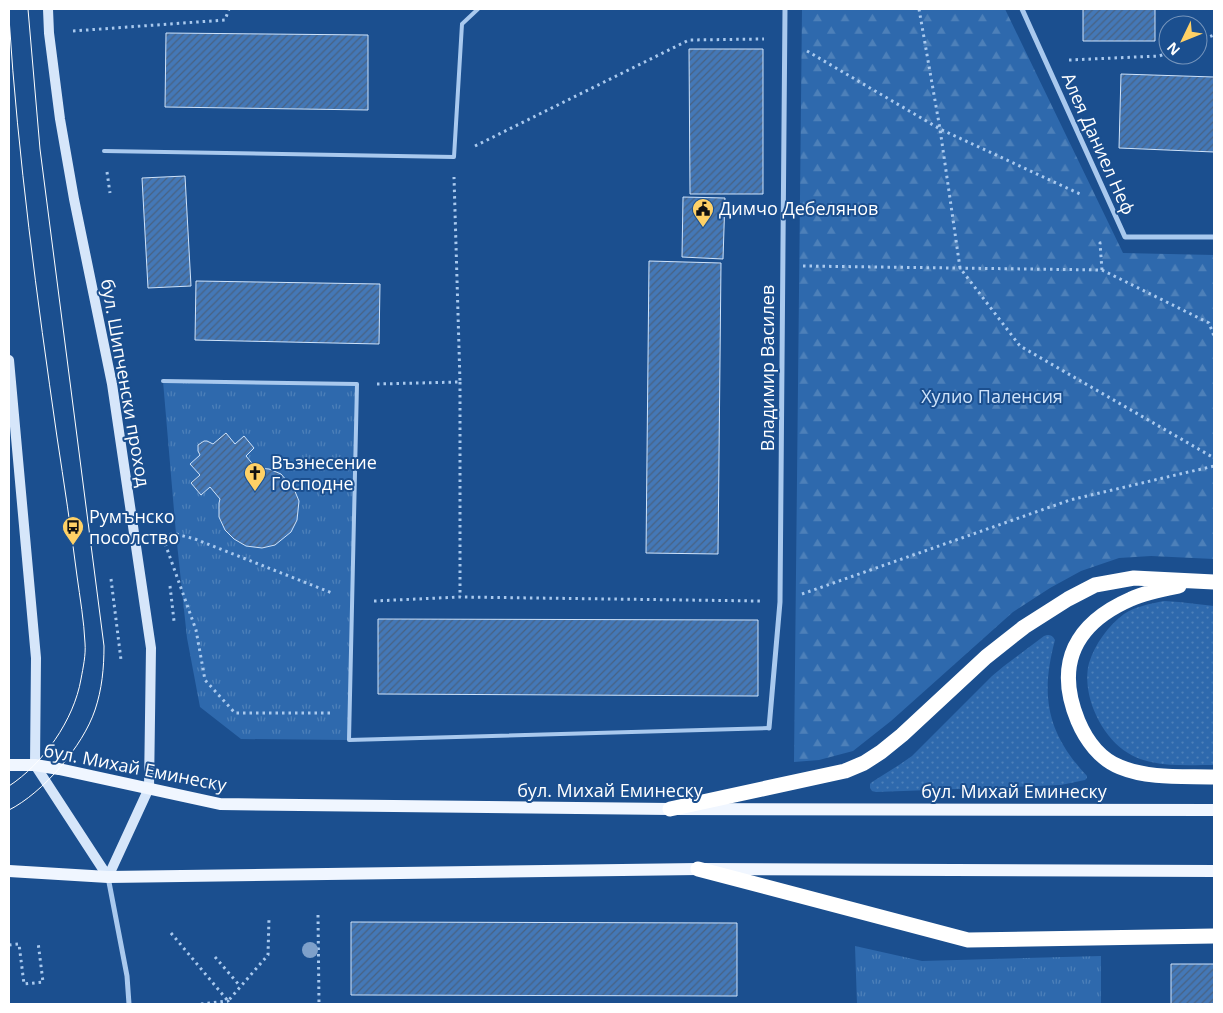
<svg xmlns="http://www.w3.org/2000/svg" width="1223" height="1013" font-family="'Open Sans',sans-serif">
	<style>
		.grass { fill: url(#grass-dots) }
		.forest { fill: url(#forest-firs) }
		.park { fill: url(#park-tufts) }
		.building { fill: url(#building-hatch); stroke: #cfe3fa }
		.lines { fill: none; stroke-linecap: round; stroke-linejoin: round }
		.path { stroke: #a9c9ee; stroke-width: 3; stroke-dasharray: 2.5 4; stroke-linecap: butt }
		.lane { stroke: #a9c9ee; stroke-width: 4 }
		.street { stroke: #a9c9ee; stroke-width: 5 }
		.secondary { stroke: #d6e6fa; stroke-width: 10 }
		.primary { stroke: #f0f6ff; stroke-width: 12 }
		.highway { stroke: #fff; stroke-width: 15 }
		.tram { stroke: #fff; stroke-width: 1 }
		.tree { fill: #7ea0ca }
		.labels { text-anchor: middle; stroke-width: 4; stroke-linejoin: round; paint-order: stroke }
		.street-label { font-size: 18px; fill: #fff; stroke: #1b4f8f }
		.poi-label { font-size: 18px; fill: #fff; stroke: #1b4f8f; text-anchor: start }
		.park-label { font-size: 18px; fill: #cfe3fa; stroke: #1b4f8f }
	</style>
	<defs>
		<pattern id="grass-dots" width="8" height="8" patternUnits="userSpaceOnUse" patternTransform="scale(1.25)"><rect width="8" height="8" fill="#2e69ad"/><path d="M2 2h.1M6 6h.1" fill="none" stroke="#4d80b9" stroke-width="1.8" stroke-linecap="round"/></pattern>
		<pattern id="forest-firs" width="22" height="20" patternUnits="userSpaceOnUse" patternTransform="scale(1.25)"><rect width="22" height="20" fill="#2e69ad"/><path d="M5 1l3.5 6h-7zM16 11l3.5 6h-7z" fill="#4d80b9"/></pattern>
		<pattern id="park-tufts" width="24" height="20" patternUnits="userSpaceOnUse" patternTransform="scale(1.25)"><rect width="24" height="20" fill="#2e69ad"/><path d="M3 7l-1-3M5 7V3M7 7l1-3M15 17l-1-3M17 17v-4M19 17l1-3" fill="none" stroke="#4d80b9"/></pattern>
		<pattern id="building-hatch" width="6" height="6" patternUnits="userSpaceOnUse" patternTransform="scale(1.25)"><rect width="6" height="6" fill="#4478b7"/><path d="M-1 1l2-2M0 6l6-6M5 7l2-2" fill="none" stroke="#486282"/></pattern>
	</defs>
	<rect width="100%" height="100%" fill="#1b4f8f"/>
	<path class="grass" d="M 1164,601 L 1179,602 L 1214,606 L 1214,765 C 1188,765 1151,768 1128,753 C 1101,737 1081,694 1089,663 C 1095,644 1108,626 1124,614 C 1136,606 1150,604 1164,601 Z
		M 1047,635 C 1051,635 1053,636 1055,640 C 1040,696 1047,733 1087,776 L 1087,778 L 1085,780 L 1061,785 L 876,792 L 872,791 L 870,788 L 870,784 L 872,782 L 899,765 L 912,756 L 992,676 L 1004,666 L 1044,636 Z"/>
	<path class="forest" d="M 802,9 L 1005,9 L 1123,253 L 1214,255 L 1214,559 L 1151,556 L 1119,558 L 1081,571 L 1050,588 L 1013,612 L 891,721 L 853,751 L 819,760 L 794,762 Z"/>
	<path class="park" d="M 163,381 L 357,384 L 349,740 L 241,739 L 200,707 L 187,638 L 176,534 Z
		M 855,946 L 922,961 L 1101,956 L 1101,1004 L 857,1004 Z"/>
	<path class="building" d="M 1083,9 L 1155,9 L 1155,41 L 1083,41 Z
		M 166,33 L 368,35 L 368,110 L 165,107 Z
		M 689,49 L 763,49 L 763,194 L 690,194 Z
		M 1121,74 L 1214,77 L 1214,152 L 1119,148 Z
		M 185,176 L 191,286 L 148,288 L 142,178 Z
		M 683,197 L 725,198 L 723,259 L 682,257 Z
		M 649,261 L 721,263 L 718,554 L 646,553 Z
		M 196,281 L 380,284 L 379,344 L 195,340 Z
		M 226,433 L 235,444 L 244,436 L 254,448 L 246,456 L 256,468 L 269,469 L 281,474 L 294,489 L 299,501 L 297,520 L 291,532 L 275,545 L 262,548 L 246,546 L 234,539 L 225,530 L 219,517 L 219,503 L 220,499 L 210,487 L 201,495 L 191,483 L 200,475 L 190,464 L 200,455 L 198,451 L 198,445 L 204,441 L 207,441 L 213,444 Z
		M 378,619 L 758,620 L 758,696 L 378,694 Z
		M 351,922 L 737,923 L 737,996 L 351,995 Z
		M 1171,964 L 1214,964 L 1214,1004 L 1171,1004 Z"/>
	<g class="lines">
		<path class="path" d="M 919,9 L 940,129 L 960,268 L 1020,346 L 1214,458
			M 73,31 L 225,20 L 229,9
			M 1198,41 L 1214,35
			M 807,51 L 940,129 L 1080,194
			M 1069,60 L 1159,56 L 1168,53
			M 475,146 L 689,40 L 764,39
			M 107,172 L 110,193
			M 803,266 L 1102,270 L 1209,323 L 1214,336
			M 1102,270 L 1100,243 L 1105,242
			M 460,382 L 460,597
			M 377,384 L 460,382 L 454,177
			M 111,579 L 121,660
			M 170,586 L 174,621
			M 802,594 L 1070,500 L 1214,466
			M 374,601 L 460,597 L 760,601
			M 330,713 L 235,713 L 205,680 L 196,630 L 162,535 L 176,534 L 195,539 L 332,593
			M 318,915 L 319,1004
			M 171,933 L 228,1001 L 268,955 L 269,918
			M 9,945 L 19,944 L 24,984 L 43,982 L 38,942
			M 215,957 L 240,986
			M 201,1004 L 228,1001 L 230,1004"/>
		<path class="lane" d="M 104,151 L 454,157 L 462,24 L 478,9
			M 163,381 L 357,384 L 349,740 L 769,728"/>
		<path class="street" d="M 1022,9 L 1125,237 L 1214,237
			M 769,728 L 780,602 L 785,9
			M 108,877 L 127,976 L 129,1004"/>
		<path class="secondary" d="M 48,9 L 49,33 L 60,119 L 74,199 L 112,384 L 151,648 L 149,788 L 108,877
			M 9,360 L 36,658 L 35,765 L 108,877"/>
		<path class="primary" d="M 9,765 L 35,765 L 59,769 L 220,804 L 670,809 L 1214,810
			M 9,871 L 108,877 L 698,869 L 1214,871"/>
		<path class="highway" d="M 1179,586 C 1163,589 1146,592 1131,599 C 1076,623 1054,663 1078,721 C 1086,740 1100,759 1120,767 C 1149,779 1183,776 1214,777
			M 670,809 L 845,771 L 864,763 L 881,752 L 902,735 L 986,657 L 1024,627 L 1068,599 L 1095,585 L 1134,578 L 1214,582
			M 698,869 L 968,940 L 1214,936"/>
		<path class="tram" d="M 9,18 C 18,158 37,298 57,437 C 64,483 71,529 77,576 C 80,598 84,621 85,643 C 86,655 83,668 81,679 C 74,720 43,764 9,786
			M 9,810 C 43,793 83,746 95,710 C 102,689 104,668 104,646 L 40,149 L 28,9"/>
	</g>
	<circle class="tree" cx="310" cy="950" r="8"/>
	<defs>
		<g id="civic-pin" transform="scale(1.125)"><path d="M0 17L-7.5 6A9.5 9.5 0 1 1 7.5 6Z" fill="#ffd166" stroke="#1b4f8f"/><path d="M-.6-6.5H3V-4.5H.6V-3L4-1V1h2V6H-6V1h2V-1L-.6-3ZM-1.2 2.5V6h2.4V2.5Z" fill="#111"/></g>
		<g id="church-pin" transform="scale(1.125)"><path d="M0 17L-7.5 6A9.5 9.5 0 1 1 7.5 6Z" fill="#ffd166" stroke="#1b4f8f"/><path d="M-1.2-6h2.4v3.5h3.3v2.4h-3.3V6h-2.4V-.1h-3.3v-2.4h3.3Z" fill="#111"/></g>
		<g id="bus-pin" transform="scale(1.125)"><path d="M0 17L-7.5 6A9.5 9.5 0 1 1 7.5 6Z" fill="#ffd166" stroke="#1b4f8f"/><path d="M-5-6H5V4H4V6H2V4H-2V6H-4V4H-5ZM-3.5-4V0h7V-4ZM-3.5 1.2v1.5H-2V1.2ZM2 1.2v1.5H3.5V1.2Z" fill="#111"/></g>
	</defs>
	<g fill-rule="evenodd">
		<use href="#civic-pin" x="703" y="209"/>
		<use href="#church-pin" x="255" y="473"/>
		<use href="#bus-pin" x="73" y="527"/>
	</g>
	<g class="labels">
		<g class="street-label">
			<text transform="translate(1098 144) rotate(66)" y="6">Алея Даниел Неф</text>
			<text transform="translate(768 368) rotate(-90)" y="6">Владимир Василев</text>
			<text transform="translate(125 383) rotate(80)" y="6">бул. Шипченски проход</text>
			<text transform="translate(135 768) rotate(11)" y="6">бул. Михай Еминеску</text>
			<text x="610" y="797">бул. Михай Еминеску</text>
			<text x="1014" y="798">бул. Михай Еминеску</text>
		</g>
		<g class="poi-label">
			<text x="719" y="215">Димчо Дебелянов</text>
			<text x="271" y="469">Възнесение<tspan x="271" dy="21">Господне</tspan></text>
			<text x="89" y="523">Румънско<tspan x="89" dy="21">посолство</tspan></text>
		</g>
		<g class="park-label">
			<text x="992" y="403">Хулио Паленсия</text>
		</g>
	</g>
	<rect width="1223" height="1013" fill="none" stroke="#ffffff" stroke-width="20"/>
	<g transform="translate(1183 40) rotate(227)"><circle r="24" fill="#1b4f8f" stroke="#7695bc"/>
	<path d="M0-4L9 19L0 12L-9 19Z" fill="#ffd166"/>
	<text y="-8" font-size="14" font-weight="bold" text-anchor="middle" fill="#ffffff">N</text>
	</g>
</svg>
